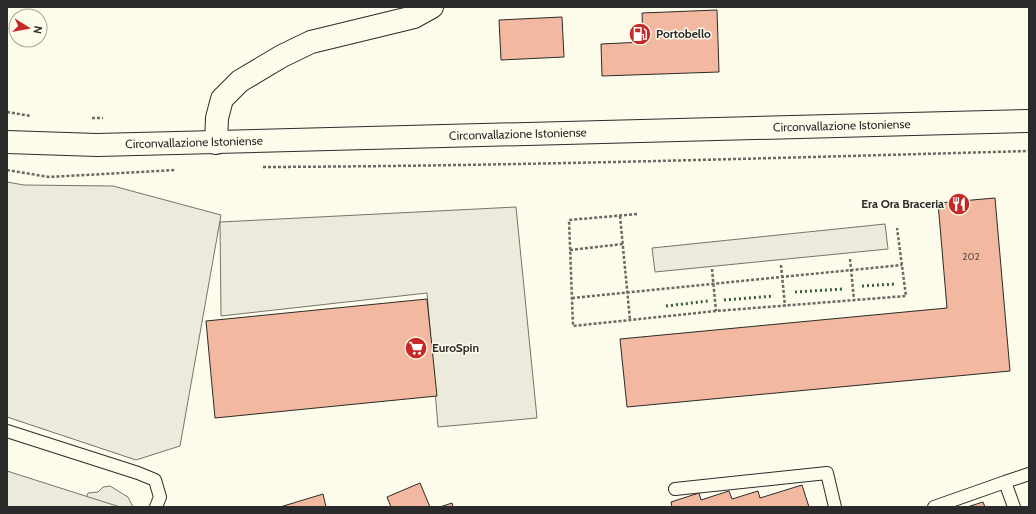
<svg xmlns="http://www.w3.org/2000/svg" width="1036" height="514" font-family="Cabin,sans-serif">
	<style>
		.grass { fill: #ecebdb; stroke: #74746e }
		.parking { fill: #eceadb; stroke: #74746e }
		.building { fill: #f2b8a0; stroke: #2b2b2b }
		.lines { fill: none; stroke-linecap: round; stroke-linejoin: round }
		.service-casing { stroke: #2b2b2b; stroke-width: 14 }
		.minor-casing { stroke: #2b2b2b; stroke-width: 24 }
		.secondary-casing { stroke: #2b2b2b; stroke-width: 24 }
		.path { stroke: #6a6964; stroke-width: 2.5; stroke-dasharray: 3 2; stroke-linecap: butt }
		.service { stroke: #fdfbea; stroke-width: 12 }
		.minor { stroke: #fdfbea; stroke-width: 22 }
		.secondary { stroke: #fdfbea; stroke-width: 22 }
		.hedge { stroke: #34623c; stroke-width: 3; stroke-dasharray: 2 3; stroke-linecap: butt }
		.labels { text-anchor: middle; stroke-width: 3; stroke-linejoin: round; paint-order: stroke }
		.number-label { font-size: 10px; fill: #5d4e48 }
		.poi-label { font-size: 12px; font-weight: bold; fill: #2b2b2b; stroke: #fdfbea; text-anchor: start }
		.street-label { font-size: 12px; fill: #2b2b2b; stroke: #fdfbea }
	</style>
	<rect width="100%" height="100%" fill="#fdfbea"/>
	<path class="grass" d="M 7,182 L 24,185 L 113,186 L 221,215 L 180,446 L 136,460 L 7,417 Z
		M 110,486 L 128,497 L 133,507 L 113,507 L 86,499 L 88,493 L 98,492 L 103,487 Z"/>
	<path class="parking" d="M 516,207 L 537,418 L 438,427 L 427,293 L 221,316 L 220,222 Z
		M 885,224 L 888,249 L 655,272 L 652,248 Z
		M 7,471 L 120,507 L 7,507 Z"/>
	<path class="building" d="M 717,10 L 719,72 L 602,76 L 601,44 L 643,42 L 642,13 Z
		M 562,17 L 564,57 L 501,60 L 499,20 Z
		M 995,198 L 1010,371 L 627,407 L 620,339 L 947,308 L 938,203 Z
		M 427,299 L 437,396 L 215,418 L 206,321 Z
		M 420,483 L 430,507 L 391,507 L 387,497 Z
		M 802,485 L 809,507 L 672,507 L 671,502 L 699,493 L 701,500 L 729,491 L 732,499 L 758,491 L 760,498 Z
		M 323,494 L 326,507 L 280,507 Z
		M 983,502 L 985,507 L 967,507 Z
		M 452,503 L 453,507 L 440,507 Z"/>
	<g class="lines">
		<g class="service-casing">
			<path id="service" d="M 7,431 L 138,473 L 155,480 L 160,497 L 156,507
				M 675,489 L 827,473 L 835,507
				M 934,507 L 1005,482
				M 1014,507 L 1005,482 L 1029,474"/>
		</g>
		<g class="minor-casing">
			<path id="minor" d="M 216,143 L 217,118 L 222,99 L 240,81 L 282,56 L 311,42 L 414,17 L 432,7"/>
		</g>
		<g class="secondary-casing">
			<g id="secondary">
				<path id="s1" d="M 7,142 L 97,145 L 1029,121"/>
			</g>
		</g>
		<path class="path" d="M 7,112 L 31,116
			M 92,118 L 103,118
			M 263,167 C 518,166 774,158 1029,151
			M 7,170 L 49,177 L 176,170
			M 637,214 L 569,220 L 573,326 L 716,311 L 906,296 L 897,228
			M 620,216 L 630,320
			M 570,250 L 623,244
			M 850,259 L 854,300
			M 781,265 L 785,306
			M 712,269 L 716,311
			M 572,298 L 902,265"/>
		<use href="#service" class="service"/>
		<use href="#minor" class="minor"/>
		<use href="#secondary" class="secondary"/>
		<path class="hedge" d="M 862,286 L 896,284
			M 795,292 L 843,289
			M 724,300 L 774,296
			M 666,306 L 708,301"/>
	</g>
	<defs>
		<g id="fuel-disc" transform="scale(1.15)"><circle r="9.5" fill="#c62828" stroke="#fdfbea"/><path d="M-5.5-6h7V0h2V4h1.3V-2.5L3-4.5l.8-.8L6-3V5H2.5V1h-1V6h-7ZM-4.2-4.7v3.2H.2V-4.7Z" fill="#fff"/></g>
		<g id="restaurant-disc" transform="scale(1.15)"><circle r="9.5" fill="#c62828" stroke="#fdfbea"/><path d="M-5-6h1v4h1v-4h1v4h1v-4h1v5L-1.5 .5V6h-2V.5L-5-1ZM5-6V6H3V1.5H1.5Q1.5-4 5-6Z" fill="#fff"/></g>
		<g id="supermarket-disc" transform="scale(1.15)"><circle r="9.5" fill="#c62828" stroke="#fdfbea"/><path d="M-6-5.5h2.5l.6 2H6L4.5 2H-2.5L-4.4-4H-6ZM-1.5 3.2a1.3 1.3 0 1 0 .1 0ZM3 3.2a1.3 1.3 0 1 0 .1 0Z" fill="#fff"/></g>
	</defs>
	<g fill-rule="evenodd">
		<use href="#fuel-disc" x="640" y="34"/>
		<use href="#restaurant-disc" x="959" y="204"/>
		<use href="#supermarket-disc" x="416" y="348"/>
	</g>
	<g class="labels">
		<g class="number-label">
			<text x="971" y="260">202</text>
		</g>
		<g class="poi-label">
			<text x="656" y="38">Portobello</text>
			<text x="944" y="208" text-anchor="end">Era Ora Braceria</text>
			<text x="432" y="352">EuroSpin</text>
		</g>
		<g class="street-label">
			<text dy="4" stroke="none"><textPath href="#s1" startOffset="835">Circonvallazione Istoniense</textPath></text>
			<text dy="4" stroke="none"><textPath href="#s1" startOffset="511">Circonvallazione Istoniense</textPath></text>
			<text dy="4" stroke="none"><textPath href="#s1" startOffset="187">Circonvallazione Istoniense</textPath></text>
		</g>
	</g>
	<rect width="1036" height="514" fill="none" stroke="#2b2b2b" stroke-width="16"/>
	<g transform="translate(28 28) rotate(101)"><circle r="19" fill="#fdfbea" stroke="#a9a89e"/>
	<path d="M0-3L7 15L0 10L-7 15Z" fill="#c62828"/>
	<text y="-6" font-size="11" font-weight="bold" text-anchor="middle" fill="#2b2b2b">N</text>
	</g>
</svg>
